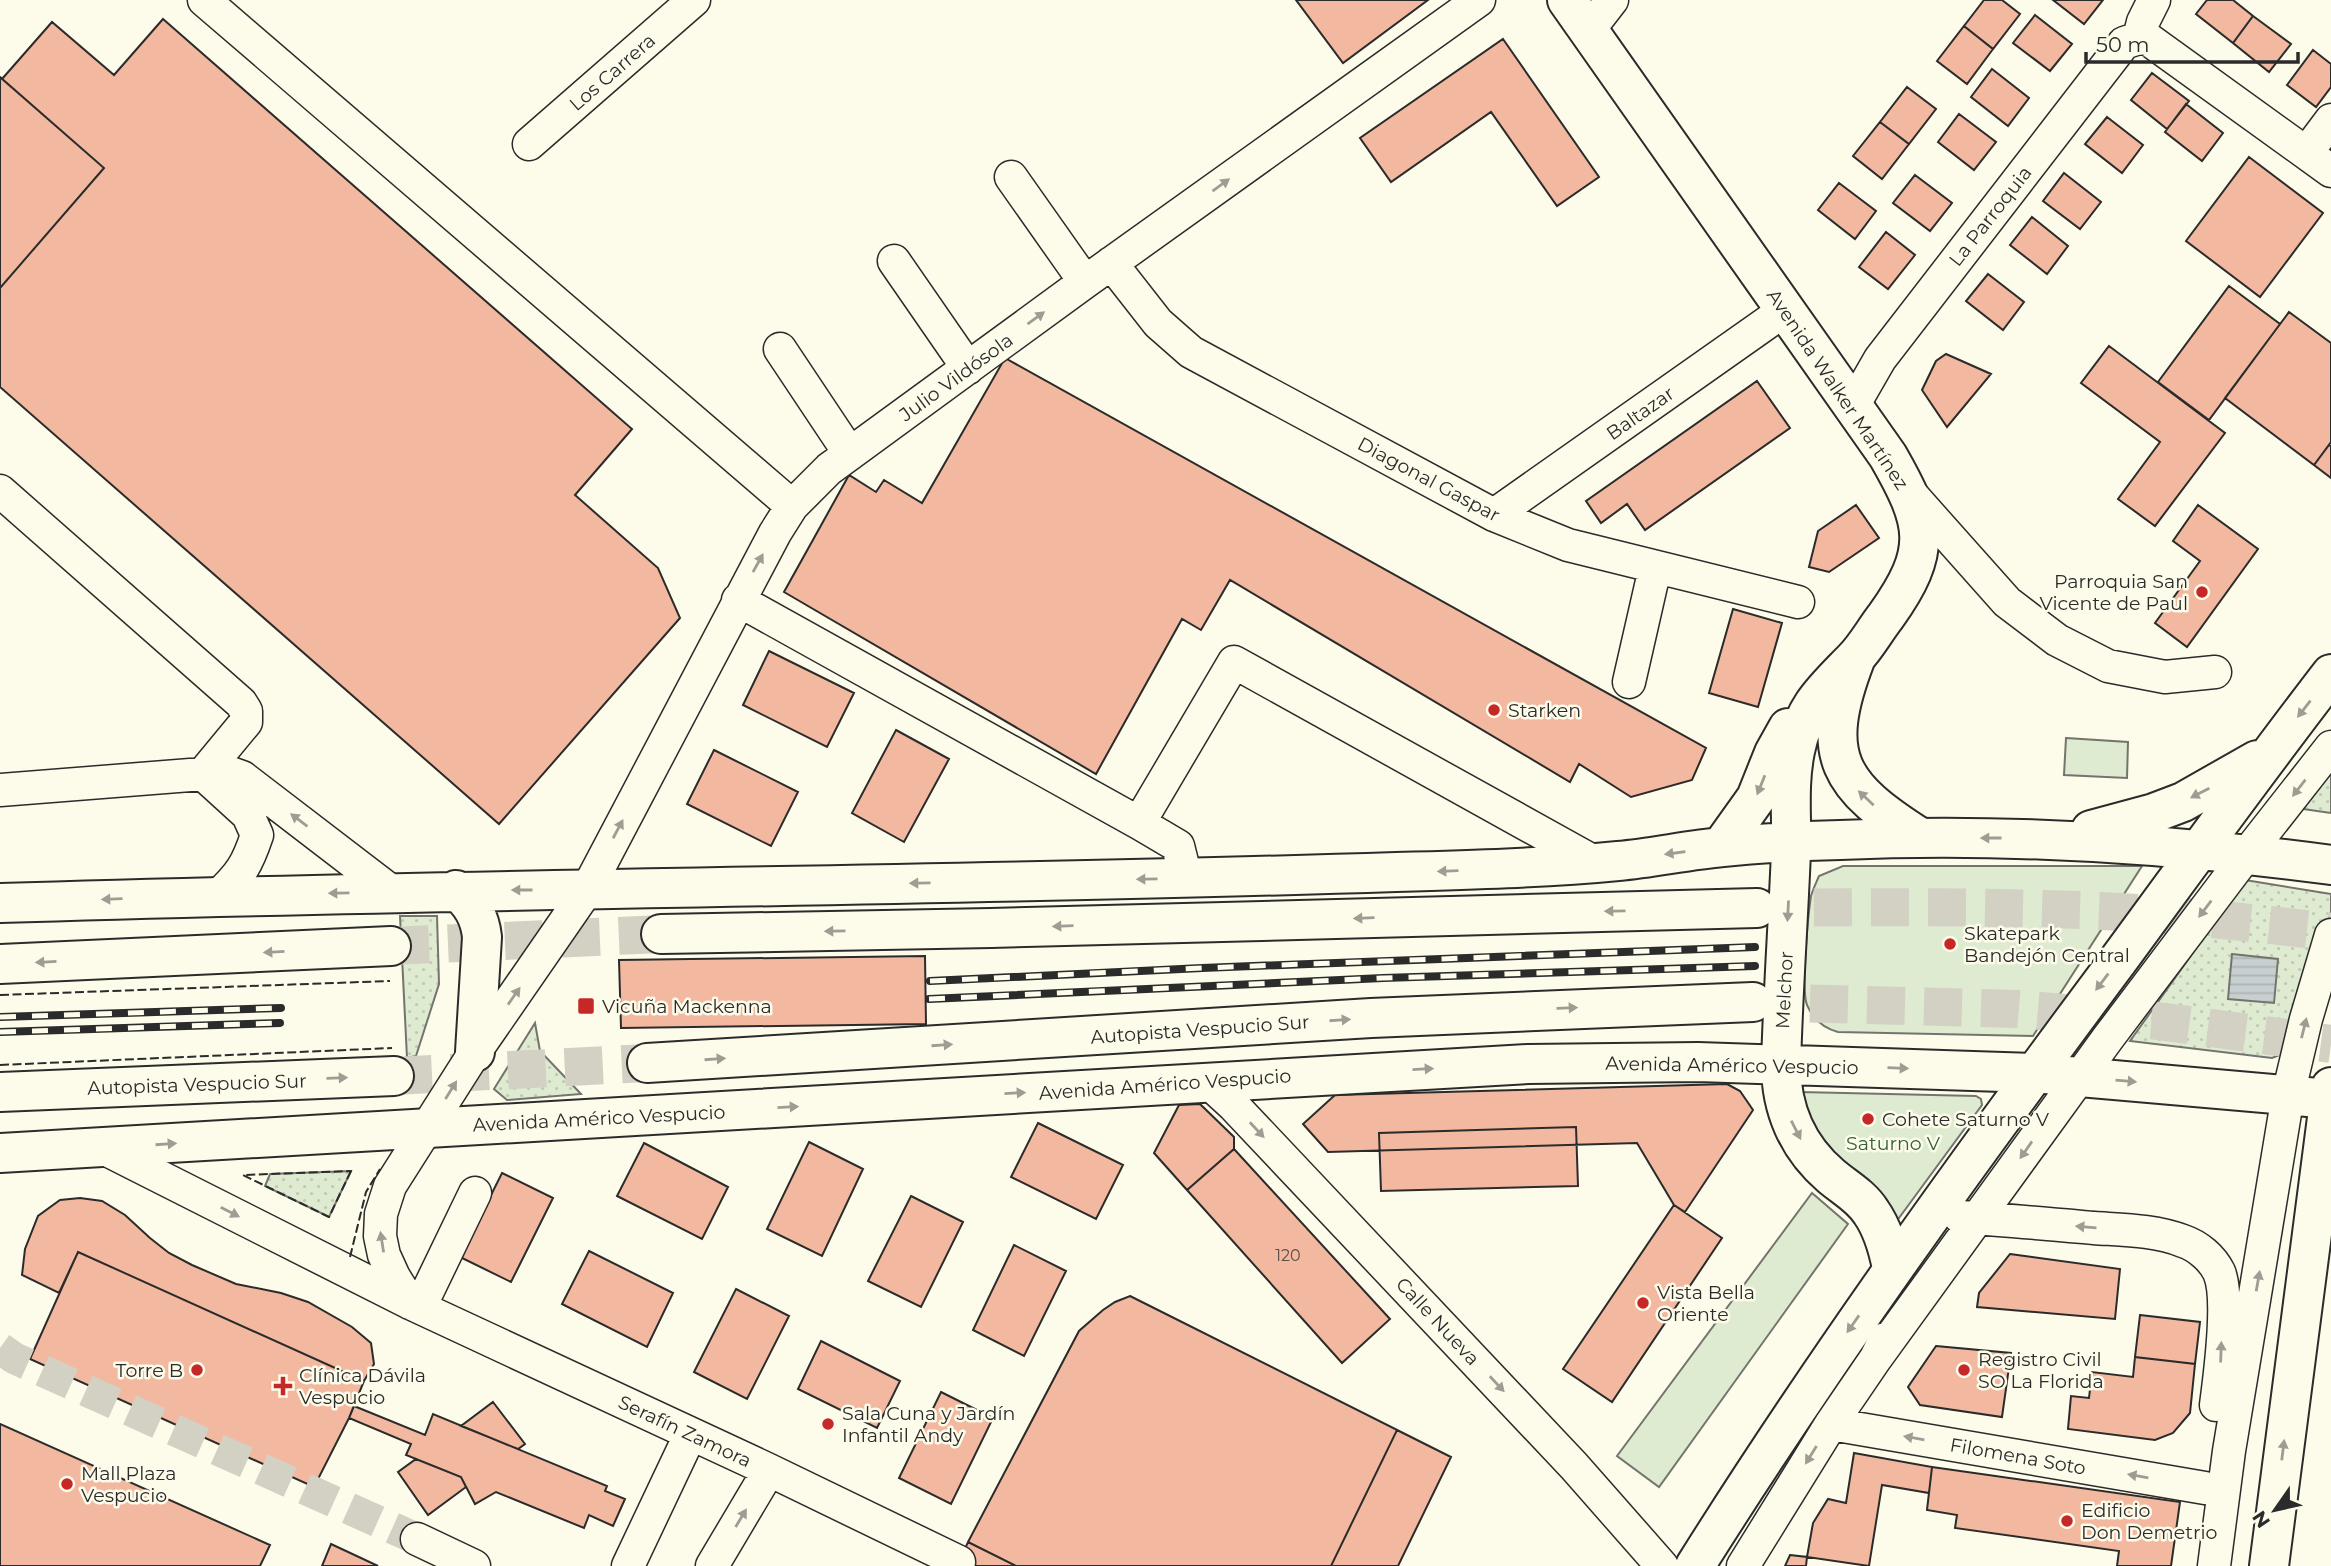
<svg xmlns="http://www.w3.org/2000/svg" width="2331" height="1566" font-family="Montserrat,sans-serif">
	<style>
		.grass { fill: url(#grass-dots); stroke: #74746e; stroke-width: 2 }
		.park { fill: #deebd1; stroke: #74746e; stroke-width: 2 }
		.water { fill: url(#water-rules); stroke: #74746e; stroke-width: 2 }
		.building { fill: #f2b8a0; stroke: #2b2b2b; stroke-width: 2 }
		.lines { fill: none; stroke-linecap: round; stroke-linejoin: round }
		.minor-tunnel { stroke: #d3d1c4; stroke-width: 32; stroke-dasharray: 32 16; stroke-linecap: butt }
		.highway-tunnel { stroke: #d3d1c4; stroke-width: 38; stroke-dasharray: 38 19; stroke-linecap: butt }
		.minor-casing { stroke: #2b2b2b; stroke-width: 35 }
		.major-casing { stroke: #2b2b2b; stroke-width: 42 }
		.highway-casing { stroke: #2b2b2b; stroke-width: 42 }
		.minor { stroke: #fdfbea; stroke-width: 32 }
		.major { stroke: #fdfbea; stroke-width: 38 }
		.highway { stroke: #fdfbea; stroke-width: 38 }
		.rail-casing { stroke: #2b2b2b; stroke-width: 8 }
		.rail { stroke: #fdfbea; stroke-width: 5; stroke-dasharray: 16; stroke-linecap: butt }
		.fence { stroke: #2b2b2b; stroke-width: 2; stroke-dasharray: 9 3.5; stroke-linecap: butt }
		.oneway { fill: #9e9d94 }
		.poi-dot { fill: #c62828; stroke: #fdfbea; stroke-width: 2.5 }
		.labels { text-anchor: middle; stroke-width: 5; stroke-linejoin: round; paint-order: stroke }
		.number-label { font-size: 16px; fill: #5d4e48 }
		.street-label { font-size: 19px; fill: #2b2b2b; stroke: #fdfbea }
		.poi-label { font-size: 19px; fill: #2b2b2b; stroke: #fdfbea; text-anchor: start }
		.park-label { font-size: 19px; fill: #34623c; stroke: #fdfbea }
	</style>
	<defs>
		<pattern id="grass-dots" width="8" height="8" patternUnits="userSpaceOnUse" patternTransform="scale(1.75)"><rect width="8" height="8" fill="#deebd1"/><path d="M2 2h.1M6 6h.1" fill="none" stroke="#bfcab4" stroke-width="1.8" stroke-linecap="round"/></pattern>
		<pattern id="water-rules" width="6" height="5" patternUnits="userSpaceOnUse" patternTransform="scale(1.75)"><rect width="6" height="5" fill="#c7d0d0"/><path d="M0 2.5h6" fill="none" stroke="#abb3b3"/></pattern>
	</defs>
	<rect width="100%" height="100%" fill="#fdfbea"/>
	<path class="grass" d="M 2331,773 L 2331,813 L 2303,809 Z
		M 2245,880 L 2331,894 L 2331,923 L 2285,1053 L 2272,1058 L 2130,1041 Z
		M 400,916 L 437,916 L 439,984 L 416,1056 L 407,1058 Z
		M 535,1023 L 540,1051 L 581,1094 L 507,1100 L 494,1089 Z
		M 351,1171 L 329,1217 L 265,1186 L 270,1174 Z"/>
	<path class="park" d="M 2066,738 L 2128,742 L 2127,778 L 2064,775 Z
		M 1843,866 L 2142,866 L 2033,1036 L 1838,1032 C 1823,1028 1813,1019 1807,1005 C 1801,990 1808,915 1811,896 C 1813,889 1816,883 1819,876 Z
		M 1800,1092 L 1976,1096 L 1981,1099 L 1982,1105 L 1896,1222 L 1824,1153 Z
		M 1812,1193 L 1848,1224 L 1659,1487 L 1617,1456 Z"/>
	<path class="water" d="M 2232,954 L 2278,959 L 2274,1003 L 2228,999 Z"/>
	<path class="building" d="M 1296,0 L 1428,0 L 1343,63 Z
		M 1984,0 L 2002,0 L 2020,14 L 1993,49 L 1964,26 Z
		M 2053,0 L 2103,0 L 2084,24 Z
		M 2207,0 L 2233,0 L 2253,16 L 2233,43 L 2196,14 Z
		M 2035,15 L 2072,44 L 2050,71 L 2013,43 Z
		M 2253,16 L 2291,44 L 2269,72 L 2233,43 Z
		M 163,19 L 632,429 L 575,495 L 658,568 L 680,618 L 499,824 L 0,387 L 0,288 L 104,168 L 2,79 L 52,22 L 114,75 Z
		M 1964,26 L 1993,49 L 1967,84 L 1937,61 Z
		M 1503,39 L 1599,177 L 1557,206 L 1491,112 L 1391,182 L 1360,138 Z
		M 2313,50 L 2331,64 L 2331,87 L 2316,107 L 2287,85 Z
		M 1992,69 L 2029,98 L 2008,126 L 1971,97 Z
		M 2152,73 L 2189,101 L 2167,129 L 2131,100 Z
		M 0,77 L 104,168 L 0,288 Z
		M 1907,87 L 1936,109 L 1909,144 L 1880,122 Z
		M 2186,104 L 2223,133 L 2202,161 L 2165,132 Z
		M 1959,114 L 1996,142 L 1974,170 L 1938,142 Z
		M 2107,117 L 2143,145 L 2122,173 L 2085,144 Z
		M 1880,122 L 1909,144 L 1882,179 L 1853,156 Z
		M 2249,157 L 2323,213 L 2260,297 L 2186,241 Z
		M 2064,173 L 2101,202 L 2080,229 L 2043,201 Z
		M 1915,175 L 1952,203 L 1930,231 L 1893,203 Z
		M 1839,183 L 1876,211 L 1855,239 L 1818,210 Z
		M 2032,217 L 2068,246 L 2047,274 L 2010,245 Z
		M 1886,232 L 1915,255 L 1888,289 L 1859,267 Z
		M 1988,274 L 2024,302 L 2003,330 L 1966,301 Z
		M 2229,286 L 2280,324 L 2209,420 L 2158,382 Z
		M 2289,312 L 2331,343 L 2331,442 L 2314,465 L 2225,398 Z
		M 2109,346 L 2225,433 L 2155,526 L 2118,499 L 2160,442 L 2081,383 Z
		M 1946,354 L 1991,374 L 1947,427 L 1922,390 L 1936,361 Z
		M 1005,358 L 1706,748 L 1692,780 L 1631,797 L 1579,764 L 1570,782 L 1230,580 L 1201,630 L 1182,619 L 1096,774 L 784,592 L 849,475 L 876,492 L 884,480 L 922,503 Z
		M 1757,381 L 1790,428 L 1645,530 L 1627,504 L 1601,523 L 1586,501 Z
		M 2329,445 L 2331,446 L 2331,478 L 2314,465 Z
		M 1856,505 L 1879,538 L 1829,572 L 1809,567 L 1818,531 Z
		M 2198,505 L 2258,549 L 2187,647 L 2155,623 L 2200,561 L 2173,541 Z
		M 1733,609 L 1782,623 L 1758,707 L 1709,693 Z
		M 769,651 L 854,693 L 827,747 L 743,705 Z
		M 896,730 L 949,759 L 904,842 L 852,813 Z
		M 714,750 L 798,792 L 771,846 L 687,804 Z
		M 925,956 L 926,1024 L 621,1028 L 619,960 Z
		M 1727,1084 L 1740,1091 L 1753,1110 L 1685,1212 L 1674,1205 L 1637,1143 L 1328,1152 L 1303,1124 L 1335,1095 Z
		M 1200,1104 L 1234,1137 L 1234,1149 L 1187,1190 L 1154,1153 L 1179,1105 Z
		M 1038,1123 L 1123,1165 L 1096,1219 L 1011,1177 Z
		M 1576,1127 L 1578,1186 L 1381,1191 L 1379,1133 Z
		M 809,1142 L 863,1169 L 822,1256 L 767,1229 Z
		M 644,1143 L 728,1187 L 702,1239 L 617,1196 Z
		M 1234,1149 L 1390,1319 L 1342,1363 L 1187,1190 Z
		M 502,1173 L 553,1198 L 511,1282 L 460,1257 Z
		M 911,1196 L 963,1222 L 921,1307 L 868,1281 Z
		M 80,1198 L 102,1201 L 125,1215 L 150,1238 L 169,1253 L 192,1265 L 236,1284 L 281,1293 L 308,1302 L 352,1327 L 371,1343 L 374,1364 L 364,1381 L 78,1252 L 59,1293 L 22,1275 L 25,1249 L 38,1216 L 60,1200 Z
		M 1674,1205 L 1722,1238 L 1612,1402 L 1563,1369 Z
		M 1014,1245 L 1066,1271 L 1024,1356 L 973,1330 Z
		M 589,1251 L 673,1293 L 647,1347 L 562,1304 Z
		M 78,1252 L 364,1381 L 349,1418 L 314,1487 L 30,1359 Z
		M 2010,1254 L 2120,1269 L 2115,1319 L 1977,1307 L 1979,1293 Z
		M 736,1289 L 789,1316 L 747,1399 L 694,1372 Z
		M 1130,1296 L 1451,1457 L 1398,1566 L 1016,1566 L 968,1542 L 1079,1331 L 1103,1310 L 1115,1302 Z
		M 2140,1315 L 2200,1322 L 2195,1364 L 2135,1357 Z
		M 821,1341 L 900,1381 L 877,1428 L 798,1389 Z
		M 1936,1346 L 2011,1353 L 2002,1417 L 1920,1405 L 1908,1387 Z
		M 2135,1357 L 2195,1364 L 2190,1413 L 2173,1433 L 2155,1440 L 2068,1429 L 2071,1396 L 2089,1398 L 2092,1372 L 2133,1377 Z
		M 941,1392 L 993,1418 L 951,1504 L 899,1478 Z
		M 493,1402 L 525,1444 L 518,1449 L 461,1426 Z
		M 354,1406 L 425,1435 L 433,1414 L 607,1486 L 605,1491 L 625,1499 L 613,1526 L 589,1515 L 584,1528 L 496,1492 L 475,1504 L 461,1477 L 406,1455 L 411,1444 L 349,1418 Z
		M 0,1424 L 270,1545 L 260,1566 L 0,1566 Z
		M 1397,1430 L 1451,1457 L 1398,1566 L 1331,1566 Z
		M 1854,1453 L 1932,1467 L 1929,1493 L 1882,1485 L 1869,1566 L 1807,1557 L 1813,1523 L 1828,1499 L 1846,1503 Z
		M 416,1459 L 461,1477 L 466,1487 L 428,1515 L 398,1472 Z
		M 1932,1467 L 2180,1502 L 2171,1566 L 2117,1566 L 2119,1551 L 1955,1528 L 1957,1515 L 1927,1510 Z
		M 968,1542 L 1016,1566 L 957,1566 Z
		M 331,1544 L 378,1566 L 322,1566 Z
		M 1790,1555 L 1807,1557 L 1806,1566 L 1785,1566 Z"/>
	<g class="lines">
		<path class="minor-tunnel" d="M 0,1348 L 14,1358 L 417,1539"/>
		<path class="highway-tunnel" d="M 1757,908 C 1872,907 1988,906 2103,911 C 2179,915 2255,923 2331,932
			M 391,946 L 661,934
			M 1753,1002 L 2017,1009 L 2158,1021 L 2331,1044
			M 394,1076 L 647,1063"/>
		<g class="minor-casing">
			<path id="minor" d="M 204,0 L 792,506
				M 1588,31 L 1612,0
				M 2139,38 L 2143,22 L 2154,0
				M 529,144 L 694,0
				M 2307,152 L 2331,120
				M 1011,177 L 1085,282
				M 894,261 L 968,368
				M 1111,263 L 1158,323 L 1191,352 L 1494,515 L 1568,545 L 1798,602
				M 780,349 L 850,454
				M 1853,406 L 1880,359 L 2124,43 L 2139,38 L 2148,39 L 2331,171
				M 0,491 L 241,703 L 246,711 L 246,722 L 203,774 L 0,790
				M 1910,493 L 2007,602 L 2057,640 L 2108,666 L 2165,677 L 2215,672
				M 1494,515 L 1785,310
				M 738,600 L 1139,823
				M 1629,682 L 1655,568
				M 203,774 L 225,771 L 242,777 L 392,892
				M 203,774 L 248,815 L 257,835 C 247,865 241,874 218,896
				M 1186,878 L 1178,846 L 1139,823 L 1234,662 L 1596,863
				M 1208,1082 L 1233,1105 L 1574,1466 L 1662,1566
				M 103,1148 L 410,1303 L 769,1470 L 959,1562
				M 1960,1217 C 2005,1220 2049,1224 2094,1228 C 2123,1230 2155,1230 2183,1241 C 2198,1246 2212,1258 2219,1272 C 2230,1297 2220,1375 2216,1405
				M 410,1303 L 394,1277 L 384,1255 L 380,1236 L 381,1214 L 390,1186 L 475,1052 L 587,890 L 775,533 L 792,506 L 829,469 L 1085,282 L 1479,0
				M 420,1307 L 475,1193
				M 1876,1358 L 2108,1038 L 2247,854 L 2331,747
				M 1831,1424 L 2205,1488
				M 417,1539 L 474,1566
				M 628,1566 L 690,1435
				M 712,1566 L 769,1470
				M 1743,1566 L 1831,1424 L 1876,1358 L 1885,1339
				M 2214,1566 L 2229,1451 L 2288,1095 L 2306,1019 L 2331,935"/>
		</g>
		<g class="major-casing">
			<path id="major" d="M 1567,0 L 1888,456 C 1927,524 1933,550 1886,616 C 1875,630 1866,647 1854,659 C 1824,690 1804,706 1795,751 C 1788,785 1792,818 1791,852 C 1788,923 1783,994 1781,1065 C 1781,1108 1797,1147 1831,1176 C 1845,1188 1861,1196 1871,1212 C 1883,1229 1888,1248 1892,1268
				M 1855,660 C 1818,757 1839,786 1921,838
				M 2091,830 L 2154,813 L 2183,802 L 2257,760
				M 1721,847 L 1756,798 L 1774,753 L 1788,728
				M 456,890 C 472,903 480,917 482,937 L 475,1052
				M 0,903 C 465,888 930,887 1396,872 C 1470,870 1544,868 1618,861 C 1653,858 1688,850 1723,847 C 1761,843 1801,841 1840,840 C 2005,833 2168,843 2331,865
				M 0,1153 L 1528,1064 L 1698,1062 L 2034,1073 L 2331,1099
				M 1695,1566 C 1825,1359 1968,1162 2114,966 C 2186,868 2257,770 2331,674
				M 2269,1566 L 2331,1087"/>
		</g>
		<g class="highway-casing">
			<path id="highway" d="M 661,934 L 991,928 L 1757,908
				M 0,964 L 391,946
				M 647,1063 L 1371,1018 L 1753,1002
				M 0,1092 L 394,1076"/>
		</g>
		<use href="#minor" class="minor"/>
		<use href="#major" class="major"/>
		<use href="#highway" class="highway"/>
		<g class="rail-casing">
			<path id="rail" d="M 930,981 L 1202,968 L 1755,947
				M 929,999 L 1383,978 L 1755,966
				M 0,1017 L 281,1008
				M 0,1032 L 280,1023"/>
		</g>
		<use href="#rail" class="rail"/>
		<path class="fence" d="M 0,995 L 390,981
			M 0,1065 L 392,1048
			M 351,1171 L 329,1217 L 243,1175 Z
			M 350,1257 L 366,1192 L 380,1169"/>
	</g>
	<defs><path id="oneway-solid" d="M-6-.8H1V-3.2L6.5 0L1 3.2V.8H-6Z" transform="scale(1.75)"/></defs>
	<g class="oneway">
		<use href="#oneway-solid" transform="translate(1221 185) rotate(-36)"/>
		<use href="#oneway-solid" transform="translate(1036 318) rotate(-36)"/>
		<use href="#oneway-solid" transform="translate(758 563) rotate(-61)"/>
		<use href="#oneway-solid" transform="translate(2304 709) rotate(128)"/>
		<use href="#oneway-solid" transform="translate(1761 785) rotate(112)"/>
		<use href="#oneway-solid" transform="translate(2299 788) rotate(128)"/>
		<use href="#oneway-solid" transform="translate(2200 793) rotate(153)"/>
		<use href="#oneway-solid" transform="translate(1866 798) rotate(-137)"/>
		<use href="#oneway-solid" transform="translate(299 820) rotate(-143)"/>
		<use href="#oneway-solid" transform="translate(618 829) rotate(-62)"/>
		<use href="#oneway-solid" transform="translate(1991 838) rotate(180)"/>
		<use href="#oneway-solid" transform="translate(1675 853) rotate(172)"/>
		<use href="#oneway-solid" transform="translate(1448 871) rotate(178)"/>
		<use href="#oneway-solid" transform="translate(1147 879) rotate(179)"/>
		<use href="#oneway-solid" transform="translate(920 883) rotate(179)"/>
		<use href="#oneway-solid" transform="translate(522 890) rotate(180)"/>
		<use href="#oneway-solid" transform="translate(339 893) rotate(179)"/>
		<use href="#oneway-solid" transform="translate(112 899) rotate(178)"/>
		<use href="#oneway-solid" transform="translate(2205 909) rotate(127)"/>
		<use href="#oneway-solid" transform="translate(1615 911) rotate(179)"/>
		<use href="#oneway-solid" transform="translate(1788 911) rotate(93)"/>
		<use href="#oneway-solid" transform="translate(1364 918) rotate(178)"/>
		<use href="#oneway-solid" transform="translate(1063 926) rotate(178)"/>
		<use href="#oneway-solid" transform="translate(835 931) rotate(179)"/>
		<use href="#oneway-solid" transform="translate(274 952) rotate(177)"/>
		<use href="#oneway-solid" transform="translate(46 962) rotate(177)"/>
		<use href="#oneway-solid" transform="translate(2102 982) rotate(127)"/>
		<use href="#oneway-solid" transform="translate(514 996) rotate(-55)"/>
		<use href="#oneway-solid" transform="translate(1567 1008) rotate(-2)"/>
		<use href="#oneway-solid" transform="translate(1340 1020) rotate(-4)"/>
		<use href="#oneway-solid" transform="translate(2304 1028) rotate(-76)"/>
		<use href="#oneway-solid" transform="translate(942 1045) rotate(-4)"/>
		<use href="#oneway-solid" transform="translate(715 1059) rotate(-4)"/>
		<use href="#oneway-solid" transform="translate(1898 1068) rotate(2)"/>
		<use href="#oneway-solid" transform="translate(1423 1069) rotate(-3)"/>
		<use href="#oneway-solid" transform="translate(337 1078) rotate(-2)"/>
		<use href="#oneway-solid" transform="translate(2126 1081) rotate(5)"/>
		<use href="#oneway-solid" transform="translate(451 1090) rotate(-58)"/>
		<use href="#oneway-solid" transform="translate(1015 1093) rotate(-3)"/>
		<use href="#oneway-solid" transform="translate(788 1107) rotate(-3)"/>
		<use href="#oneway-solid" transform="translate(1257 1130) rotate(47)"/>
		<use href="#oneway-solid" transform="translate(1796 1130) rotate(63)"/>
		<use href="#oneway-solid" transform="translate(166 1144) rotate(-4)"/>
		<use href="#oneway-solid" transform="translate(2026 1150) rotate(125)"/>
		<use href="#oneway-solid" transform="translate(230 1212) rotate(27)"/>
		<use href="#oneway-solid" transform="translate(2086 1227) rotate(-175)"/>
		<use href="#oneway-solid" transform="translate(382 1242) rotate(-99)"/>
		<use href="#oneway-solid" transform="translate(2258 1281) rotate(-80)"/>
		<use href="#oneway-solid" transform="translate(1853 1324) rotate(125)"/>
		<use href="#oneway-solid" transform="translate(2221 1352) rotate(-88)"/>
		<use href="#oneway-solid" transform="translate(1497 1384) rotate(47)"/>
		<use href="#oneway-solid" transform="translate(1914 1438) rotate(-170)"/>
		<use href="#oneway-solid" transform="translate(2283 1450) rotate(-83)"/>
		<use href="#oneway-solid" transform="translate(1811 1455) rotate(122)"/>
		<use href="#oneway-solid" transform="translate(2138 1476) rotate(-170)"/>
		<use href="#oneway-solid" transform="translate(741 1518) rotate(-59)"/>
	</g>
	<g class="poi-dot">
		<circle cx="2202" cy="592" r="7"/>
		<circle cx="1494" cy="710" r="7"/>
		<circle cx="1950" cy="944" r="7"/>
		<rect x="577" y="997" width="18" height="18" rx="3.5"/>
		<circle cx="1868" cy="1119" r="7"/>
		<circle cx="1643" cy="1303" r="7"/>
		<circle cx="197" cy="1370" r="7"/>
		<circle cx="1964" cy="1370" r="7"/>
		<path d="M279.5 1375.5h7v7h7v7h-7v7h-7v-7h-7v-7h7z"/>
		<circle cx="828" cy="1424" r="7"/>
		<circle cx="67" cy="1484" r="7"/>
		<circle cx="2067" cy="1521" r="7"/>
	</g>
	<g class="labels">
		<g class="number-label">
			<text x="1288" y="1261">120</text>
		</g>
		<g class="street-label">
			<text transform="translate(612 72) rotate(-41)" y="7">Los Carrera</text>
			<text transform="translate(1990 216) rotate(-52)" y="7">La Parroquia</text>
			<text transform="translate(956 377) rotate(-36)" y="7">Julio Vildósola</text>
			<text transform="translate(1838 389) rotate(56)" y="7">Avenida Walker Martínez</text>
			<text transform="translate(1640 413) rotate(-35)" y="7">Baltazar</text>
			<text transform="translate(1429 479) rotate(28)" y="7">Diagonal Gaspar</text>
			<text transform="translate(1784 990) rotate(-87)" y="7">Melchor</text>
			<text transform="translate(1200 1029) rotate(-4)" y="7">Autopista Vespucio Sur</text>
			<text transform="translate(1732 1065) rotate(1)" y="7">Avenida Américo Vespucio</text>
			<text transform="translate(197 1084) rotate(-2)" y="7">Autopista Vespucio Sur</text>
			<text transform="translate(1165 1084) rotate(-4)" y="7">Avenida Américo Vespucio</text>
			<text transform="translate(599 1118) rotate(-3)" y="7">Avenida Américo Vespucio</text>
			<text transform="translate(1438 1321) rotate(47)" y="7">Calle Nueva</text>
			<text transform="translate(685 1431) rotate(25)" y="7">Serafín Zamora</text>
			<text transform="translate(2018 1456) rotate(10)" y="7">Filomena Soto</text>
		</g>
		<g class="poi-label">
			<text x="2188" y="588" text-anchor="end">Parroquia San<tspan x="2188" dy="22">Vicente de Paul</tspan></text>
			<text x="1508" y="717">Starken</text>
			<text x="1964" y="940">Skatepark<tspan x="1964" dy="22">Bandejón Central</tspan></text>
			<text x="602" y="1013">Vicuña Mackenna</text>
			<text x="1882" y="1126">Cohete Saturno V</text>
			<text x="1657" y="1299">Vista Bella<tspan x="1657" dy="22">Oriente</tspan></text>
			<text x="1978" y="1366">Registro Civil<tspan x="1978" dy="22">SO La Florida</tspan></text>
			<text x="183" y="1377" text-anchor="end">Torre B</text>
			<text x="299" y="1382">Clínica Dávila<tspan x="299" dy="22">Vespucio</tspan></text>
			<text x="842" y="1420">Sala Cuna y Jardín<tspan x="842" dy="22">Infantil Andy</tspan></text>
			<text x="81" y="1480">Mall Plaza<tspan x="81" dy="22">Vespucio</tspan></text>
			<text x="2081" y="1517">Edificio<tspan x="2081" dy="22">Don Demetrio</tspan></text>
		</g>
		<g class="park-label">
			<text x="1893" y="1150">Saturno V</text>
		</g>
	</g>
	<g transform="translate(2275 1510) rotate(236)" stroke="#fdfbea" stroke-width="5" paint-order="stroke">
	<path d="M0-5L12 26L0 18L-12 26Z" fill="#2b2b2b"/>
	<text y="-10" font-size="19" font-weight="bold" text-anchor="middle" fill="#2b2b2b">N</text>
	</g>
	<path d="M2086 52v10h212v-10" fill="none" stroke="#2b2b2b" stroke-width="3.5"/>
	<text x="2096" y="52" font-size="21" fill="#2b2b2b" stroke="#fdfbea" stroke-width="5" paint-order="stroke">50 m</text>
</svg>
